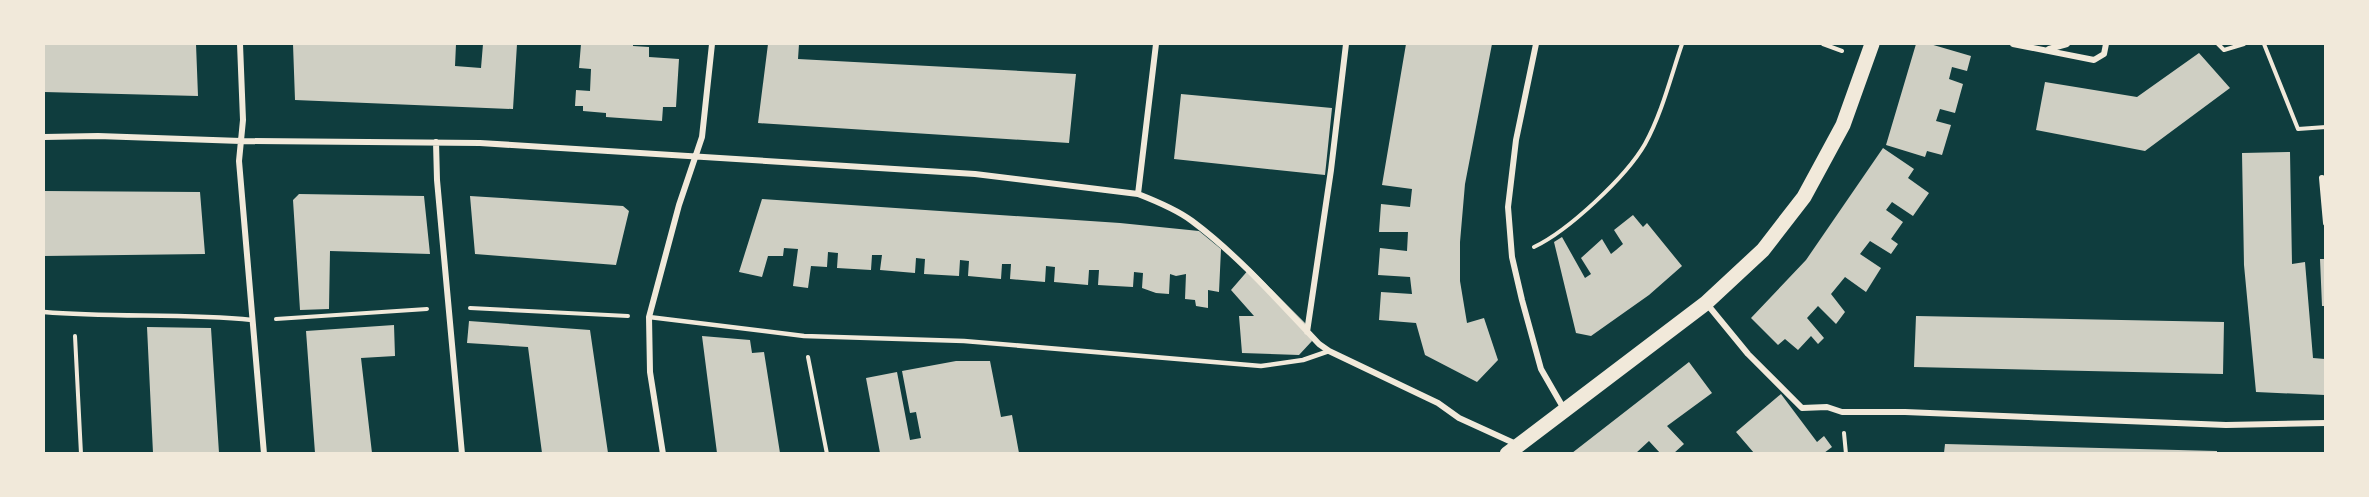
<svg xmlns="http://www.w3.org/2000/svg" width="2369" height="497" font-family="'Asap Condensed',sans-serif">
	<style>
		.building { fill: #cfcfc3 }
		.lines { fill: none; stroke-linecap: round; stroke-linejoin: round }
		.path { stroke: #f1e9da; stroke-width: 4 }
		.service { stroke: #f1e9da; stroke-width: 4.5 }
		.minor { stroke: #f1e9da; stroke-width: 6 }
		.primary { stroke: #f1e9da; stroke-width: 15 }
	</style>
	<rect width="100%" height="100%" fill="#0f3d3e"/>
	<path class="building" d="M 44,44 L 196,44 L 198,96 L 44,92 Z
		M 293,44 L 456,44 L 455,66 L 481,68 L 483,44 L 517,44 L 513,109 L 295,100 Z
		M 581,44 L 633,44 L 633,46 L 649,47 L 649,57 L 679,59 L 676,107 L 663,107 L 662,121 L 606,117 L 606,113 L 583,111 L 583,106 L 575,106 L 576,90 L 590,91 L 591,69 L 579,68 Z
		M 768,44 L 799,44 L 798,59 L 1076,74 L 1069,143 L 758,123 Z
		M 1406,44 L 1492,44 L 1465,184 L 1460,242 L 1460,281 L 1467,323 L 1484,318 L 1498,360 L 1477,382 L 1425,355 L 1416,323 L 1379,320 L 1381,292 L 1412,294 L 1410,277 L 1378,275 L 1380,248 L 1407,251 L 1408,232 L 1379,232 L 1381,204 L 1410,207 L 1412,189 L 1382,185 Z
		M 1916,44 L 1930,44 L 1971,56 L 1967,71 L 1952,67 L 1949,79 L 1963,84 L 1955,113 L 1940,109 L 1936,121 L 1951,125 L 1942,155 L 1927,151 L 1925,157 L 1886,145 Z
		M 2199,53 L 2230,88 L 2145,151 L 2036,130 L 2045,82 L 2137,97 Z
		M 1181,94 L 1332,108 L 1325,175 L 1174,159 Z
		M 1883,148 L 1914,169 L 1908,178 L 1929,193 L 1913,216 L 1892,202 L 1886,210 L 1903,222 L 1891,239 L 1898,244 L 1891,254 L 1870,241 L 1860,254 L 1881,268 L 1866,292 L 1845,277 L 1831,294 L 1845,312 L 1836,324 L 1818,306 L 1807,318 L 1824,338 L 1818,344 L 1811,336 L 1798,350 L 1785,339 L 1778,345 L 1751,318 L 1806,260 Z
		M 2290,152 L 2292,264 L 2305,262 L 2313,358 L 2325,359 L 2325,395 L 2256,392 L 2244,265 L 2242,153 Z
		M 44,191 L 200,192 L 205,254 L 44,256 Z
		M 299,194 L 424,196 L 430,254 L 330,251 L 329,309 L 300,310 L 293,200 Z
		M 470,196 L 623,206 L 629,211 L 616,265 L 475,254 Z
		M 762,199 L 1120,223 L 1199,231 L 1221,249 L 1219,292 L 1208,290 L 1208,308 L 1196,306 L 1195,300 L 1185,299 L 1186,274 L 1176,276 L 1170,274 L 1169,294 L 1156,293 L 1142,288 L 1143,273 L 1134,272 L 1133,287 L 1115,286 L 1098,285 L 1099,270 L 1089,270 L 1088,285 L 1054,282 L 1055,267 L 1046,266 L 1045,282 L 1010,279 L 1011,264 L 1002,264 L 1001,279 L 968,276 L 969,261 L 960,260 L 959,276 L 924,274 L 925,259 L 916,258 L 915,273 L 880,270 L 882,255 L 872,255 L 871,270 L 837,268 L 838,253 L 828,252 L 827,267 L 811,266 L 808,288 L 793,286 L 798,249 L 784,248 L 783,256 L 768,256 L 762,277 L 739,272 Z
		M 1633,215 L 1643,227 L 1647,223 L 1682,266 L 1649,295 L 1591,336 L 1576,333 L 1554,242 L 1562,237 L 1585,278 L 1591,274 L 1581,258 L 1602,239 L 1611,254 L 1616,250 L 1623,244 L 1614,230 Z
		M 2320,259 L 2325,259 L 2325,306 L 2322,306 Z
		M 1250,268 L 1308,326 L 1312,341 L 1299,355 L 1242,353 L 1239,316 L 1254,316 L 1231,290 Z
		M 1916,316 L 2224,322 L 2223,374 L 1914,367 Z
		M 469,321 L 590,330 L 608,453 L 542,453 L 528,347 L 467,343 Z
		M 394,325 L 395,356 L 361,358 L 372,453 L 315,453 L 306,331 Z
		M 147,327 L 211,328 L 219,453 L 153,453 Z
		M 702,336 L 750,340 L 752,353 L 764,352 L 780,453 L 717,453 Z
		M 956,361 L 990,361 L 1001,417 L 1012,415 L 1019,453 L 880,453 L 866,378 L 897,372 L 910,440 L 921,438 L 916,412 L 910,413 L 902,371 Z
		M 1689,362 L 1712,393 L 1667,426 L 1684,444 L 1674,453 L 1660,453 L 1649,441 L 1636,453 L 1572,453 Z
		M 1781,394 L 1817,442 L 1824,436 L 1832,447 L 1824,453 L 1754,453 L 1736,432 Z
		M 1945,444 L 2217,451 L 2217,453 L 1944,453 Z"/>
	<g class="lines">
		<path class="path" d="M 1823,44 L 1842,51
			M 2218,44 L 2224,50 L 2244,44
			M 2264,44 L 2298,129 L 2326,127
			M 1534,247 C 1568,231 1626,177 1645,144 C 1662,113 1671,76 1682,44
			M 470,308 L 628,316
			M 276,319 L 427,309
			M 75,336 L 81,454
			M 808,357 L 827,454
			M 1844,433 L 1846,454"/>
		<path class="service" d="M 44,312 C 113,318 183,313 252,320
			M 649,317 L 804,336 L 964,341 L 1261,366 L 1303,360 L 1329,351"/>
		<path class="minor" d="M 240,44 L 243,120 L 239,161 L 264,454
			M 1536,44 L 1516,140 L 1508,207 L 1512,257 L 1522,300 L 1541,369 L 1564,409
			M 2013,44 L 2094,60 L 2104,54 L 2106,44
			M 2049,49 L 2067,44
			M 44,137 L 98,136 L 241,141 L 480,143 L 975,174 L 1138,194 C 1156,201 1176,209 1192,221 C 1239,256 1279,302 1319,344 L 1329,351 L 1438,403 L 1459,418 L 1516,444
			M 436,142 L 437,180 L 462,454
			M 2322,178 L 2326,223
			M 1138,194 L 1156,44
			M 1707,304 L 1748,354 L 1802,408 L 1827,407 L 1842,412 L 1905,412 L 2226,425 L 2326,423
			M 1307,332 L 1331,170 L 1346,44
			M 663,454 L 650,372 L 649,317 L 679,205 L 702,137 L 712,44"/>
		<path class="primary" d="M 1507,454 L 1706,303 L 1763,250 L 1804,197 L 1843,125 L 1872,44"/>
	</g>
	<rect width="2369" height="497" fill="none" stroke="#f1e9da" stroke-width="90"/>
</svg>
